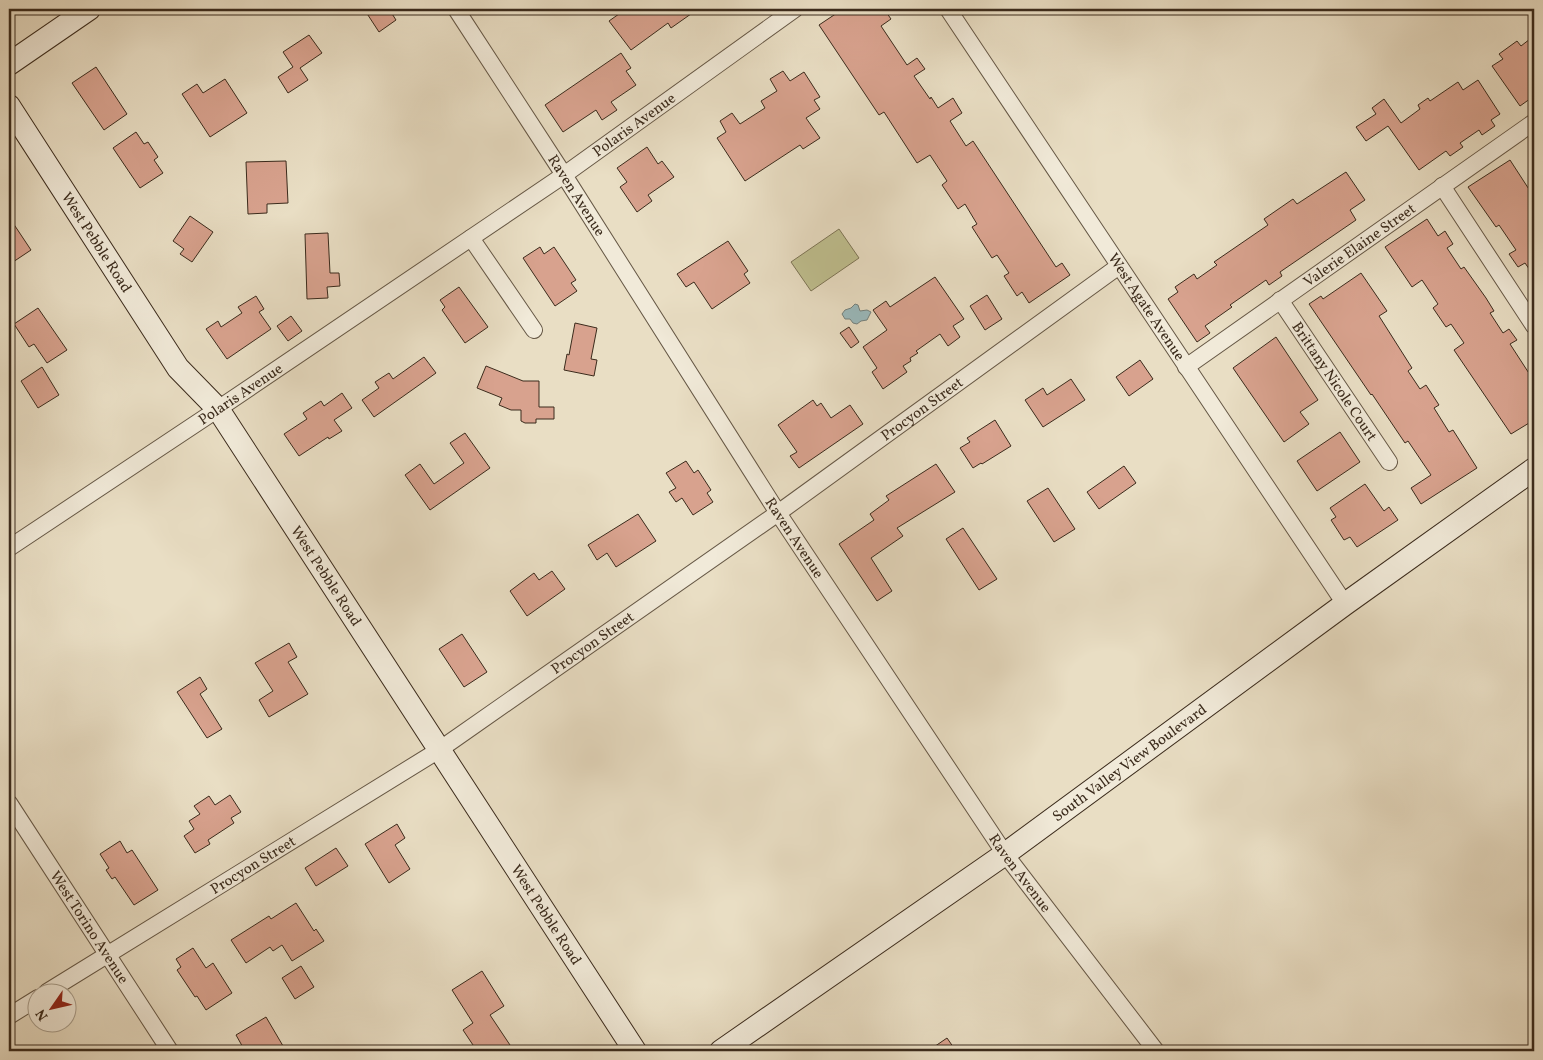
<svg xmlns="http://www.w3.org/2000/svg" width="1543" height="1060" font-family="Vollkorn,serif">
	<style>
		.green { fill: #bfbf8f; stroke: #7d7556 }
		.water { fill: #9ababd; stroke: #74817d }
		.building { fill: #d8a28e; stroke: #3b2b1c }
		.lines { fill: none; stroke-linecap: round; stroke-linejoin: round }
		.street-casing { stroke: #665846; stroke-width: 18 }
		.secondary-casing { stroke: #3b2b1c; stroke-width: 24 }
		.street { stroke: #f1ead9; stroke-width: 16 }
		.secondary { stroke: #f1ead9; stroke-width: 22 }
		.labels { text-anchor: middle; stroke-width: 4; stroke-linejoin: round; paint-order: stroke }
		.street-label { font-size: 15px; fill: #3b2b1c; stroke: #f1ead9 }
	</style>
	<rect width="100%" height="100%" fill="#e9dec4"/>
	<filter id="stains"><feTurbulence type="fractalNoise" baseFrequency=".004" numOctaves="4"/><feColorMatrix values="0 0 0 0 .2 0 0 0 0 .09 0 0 0 0 .02 0 0 0 .5 -.17"/></filter>
	<radialGradient id="worn" r=".72"><stop offset=".6" stop-color="#630" stop-opacity="0"/><stop offset="1" stop-color="#630" stop-opacity=".3"/></radialGradient>
	<path class="green" d="M 839,229 L 859,258 L 811,291 L 791,262 Z"/>
	<path class="water" d="M 855,304 L 858,305 L 860,311 L 867,310 L 871,312 L 867,320 L 861,321 L 857,324 L 853,323 L 850,319 L 845,319 L 842,314 L 845,310 L 851,308 Z"/>
	<path class="building" d="M 364,9 L 389,9 L 396,20 L 379,32 Z
		M 626,9 L 698,9 L 671,28 L 668,23 L 631,50 L 609,21 Z
		M 843,9 L 884,9 L 891,19 L 881,26 L 907,65 L 917,58 L 925,69 L 914,76 L 930,99 L 931,97 L 938,108 L 953,98 L 962,113 L 950,121 L 966,146 L 973,141 L 1056,267 L 1062,263 L 1070,275 L 1029,303 L 1022,292 L 1017,296 L 1004,276 L 1009,273 L 997,255 L 992,258 L 972,227 L 977,224 L 965,204 L 958,209 L 942,185 L 947,181 L 930,155 L 917,163 L 884,112 L 879,115 L 819,25 Z
		M 309,35 L 322,53 L 300,68 L 308,80 L 288,93 L 278,77 L 293,67 L 283,52 Z
		M 1530,39 L 1534,44 L 1534,96 L 1520,106 L 1492,66 L 1503,59 L 1499,54 L 1517,41 L 1521,46 Z
		M 621,53 L 631,68 L 626,71 L 636,85 L 611,102 L 617,110 L 602,120 L 596,110 L 563,132 L 545,105 Z
		M 96,67 L 127,114 L 104,130 L 72,83 Z
		M 783,71 L 790,81 L 804,72 L 820,97 L 814,100 L 820,109 L 806,118 L 820,138 L 803,149 L 800,145 L 745,181 L 717,138 L 726,132 L 720,121 L 732,113 L 740,124 L 765,108 L 761,101 L 777,91 L 770,79 Z
		M 225,79 L 247,113 L 210,137 L 182,94 L 197,84 L 203,93 Z
		M 1478,80 L 1500,114 L 1491,120 L 1495,126 L 1482,135 L 1479,130 L 1460,143 L 1463,147 L 1450,156 L 1446,151 L 1419,170 L 1388,126 L 1366,141 L 1356,127 L 1376,114 L 1372,108 L 1384,99 L 1401,123 L 1420,109 L 1418,105 L 1428,98 L 1430,101 L 1458,82 L 1463,90 Z
		M 136,132 L 144,144 L 148,142 L 158,157 L 154,160 L 163,173 L 140,188 L 113,148 Z
		M 647,147 L 658,164 L 662,161 L 674,177 L 648,195 L 652,201 L 637,212 L 620,187 L 627,182 L 617,168 Z
		M 1510,160 L 1534,197 L 1534,276 L 1525,263 L 1518,267 L 1509,254 L 1516,250 L 1499,225 L 1496,227 L 1468,187 Z
		M 286,161 L 288,203 L 267,204 L 267,213 L 248,214 L 246,162 Z
		M 1346,172 L 1365,200 L 1350,210 L 1356,220 L 1280,272 L 1282,276 L 1269,285 L 1266,280 L 1230,305 L 1232,307 L 1205,326 L 1210,333 L 1197,342 L 1168,299 L 1178,292 L 1175,287 L 1194,274 L 1197,279 L 1217,265 L 1214,262 L 1268,225 L 1264,219 L 1293,199 L 1297,204 Z
		M 190,216 L 213,232 L 192,262 L 180,254 L 184,249 L 173,241 Z
		M 9,217 L 31,250 L 13,262 L 9,254 Z
		M 1427,219 L 1438,236 L 1445,231 L 1453,244 L 1447,248 L 1461,269 L 1464,267 L 1486,298 L 1494,311 L 1490,313 L 1503,333 L 1509,329 L 1517,340 L 1510,344 L 1534,381 L 1534,420 L 1511,434 L 1454,350 L 1464,343 L 1451,324 L 1446,327 L 1433,308 L 1438,304 L 1422,280 L 1412,287 L 1385,247 Z
		M 328,233 L 330,273 L 339,273 L 340,286 L 327,287 L 328,298 L 307,299 L 305,234 Z
		M 728,241 L 748,271 L 744,274 L 750,283 L 712,309 L 694,282 L 686,287 L 677,274 Z
		M 540,247 L 544,254 L 554,247 L 576,280 L 571,283 L 577,291 L 555,306 L 523,258 Z
		M 1361,273 L 1387,311 L 1379,316 L 1412,368 L 1408,371 L 1420,389 L 1426,385 L 1439,405 L 1434,408 L 1449,432 L 1453,430 L 1477,468 L 1421,504 L 1411,488 L 1431,475 L 1408,441 L 1405,443 L 1372,394 L 1371,395 L 1309,304 L 1321,296 L 1323,299 Z
		M 935,277 L 964,319 L 953,326 L 960,337 L 948,346 L 940,334 L 916,351 L 918,353 L 910,358 L 911,361 L 903,366 L 907,372 L 883,389 L 872,372 L 877,368 L 863,347 L 887,330 L 873,310 L 886,301 L 890,307 Z
		M 459,287 L 488,327 L 465,343 L 442,310 L 445,307 L 440,300 Z
		M 987,295 L 1002,319 L 985,330 L 970,306 Z
		M 256,296 L 264,309 L 259,312 L 271,329 L 227,359 L 206,329 L 218,321 L 221,327 L 242,313 L 238,307 Z
		M 38,308 L 67,350 L 47,363 L 34,344 L 29,347 L 14,324 Z
		M 291,316 L 302,331 L 288,341 L 277,326 Z
		M 575,323 L 597,328 L 591,359 L 597,360 L 594,376 L 564,370 L 567,354 L 569,355 Z
		M 849,327 L 859,342 L 851,348 L 840,333 Z
		M 1276,337 L 1318,400 L 1300,412 L 1309,424 L 1284,442 L 1233,368 Z
		M 424,357 L 436,373 L 374,417 L 362,400 L 379,388 L 375,382 L 389,373 L 393,379 Z
		M 1140,360 L 1153,379 L 1129,396 L 1116,377 Z
		M 486,366 L 523,381 L 539,381 L 539,407 L 554,407 L 554,419 L 536,419 L 536,423 L 525,423 L 521,421 L 521,410 L 511,410 L 499,405 L 502,398 L 477,388 Z
		M 42,367 L 59,395 L 38,408 L 21,381 Z
		M 1071,379 L 1085,400 L 1043,427 L 1025,400 L 1043,388 L 1047,395 Z
		M 342,393 L 352,408 L 334,420 L 342,431 L 329,439 L 328,437 L 299,456 L 284,434 L 307,419 L 303,413 L 321,401 L 324,406 Z
		M 813,400 L 817,406 L 821,403 L 831,418 L 850,405 L 863,424 L 799,468 L 790,456 L 797,452 L 778,425 Z
		M 995,420 L 1011,446 L 982,464 L 981,463 L 973,468 L 960,448 L 970,442 L 967,438 Z
		M 1340,432 L 1360,462 L 1317,491 L 1297,461 Z
		M 465,433 L 490,468 L 430,510 L 405,475 L 420,464 L 434,484 L 464,463 L 450,443 Z
		M 686,461 L 694,473 L 698,470 L 711,490 L 707,493 L 713,502 L 693,515 L 682,498 L 676,502 L 669,492 L 676,488 L 666,473 Z
		M 936,464 L 955,492 L 897,528 L 903,536 L 871,558 L 892,591 L 877,601 L 839,544 L 874,520 L 870,514 L 889,500 L 886,496 Z
		M 1124,466 L 1136,483 L 1099,509 L 1087,492 Z
		M 1365,484 L 1384,511 L 1389,507 L 1398,520 L 1357,547 L 1350,537 L 1344,540 L 1331,520 L 1336,517 L 1330,508 Z
		M 1048,488 L 1075,529 L 1054,542 L 1027,501 Z
		M 638,514 L 656,541 L 616,567 L 607,553 L 597,560 L 588,545 Z
		M 963,528 L 997,579 L 979,590 L 946,539 Z
		M 552,571 L 565,589 L 527,616 L 510,591 L 534,573 L 539,580 Z
		M 462,634 L 487,672 L 464,687 L 439,649 Z
		M 289,643 L 297,657 L 288,662 L 308,694 L 269,717 L 259,700 L 273,691 L 255,663 Z
		M 200,677 L 207,689 L 200,694 L 222,729 L 207,738 L 177,692 Z
		M 230,795 L 241,812 L 231,818 L 234,823 L 208,840 L 210,844 L 195,853 L 184,836 L 194,829 L 189,821 L 200,814 L 194,806 L 209,796 L 215,805 Z
		M 397,824 L 405,838 L 395,845 L 410,869 L 389,883 L 365,844 Z
		M 120,841 L 127,853 L 132,850 L 158,890 L 134,905 L 115,877 L 112,879 L 106,870 L 109,868 L 100,854 Z
		M 336,848 L 348,866 L 316,886 L 305,868 Z
		M 296,903 L 314,931 L 316,929 L 324,941 L 292,961 L 282,945 L 273,951 L 270,947 L 246,963 L 231,940 L 269,916 L 271,919 Z
		M 193,948 L 206,968 L 213,963 L 232,993 L 206,1010 L 197,996 L 195,997 L 177,970 L 181,967 L 176,959 Z
		M 301,966 L 314,987 L 295,999 L 282,978 Z
		M 482,971 L 504,1006 L 490,1015 L 514,1051 L 477,1051 L 463,1030 L 473,1023 L 452,990 Z
		M 266,1017 L 286,1051 L 245,1051 L 236,1035 Z
		M 947,1038 L 956,1051 L 928,1051 Z"/>
	<g class="lines">
		<g class="street-casing">
			<g id="street">
				<path id="s1" d="M 456,9 L 564,175 L 778,513 L 1005,854 L 1156,1051"/>
				<path id="s2" d="M 948,9 L 1345,604"/>
				<path d="M 1442,186 L 1534,326"/>
				<path d="M 471,238 L 534,330"/>
				<path id="s3" d="M 1280,300 L 1389,462"/>
				<path id="s4" d="M 1186,367 L 1534,122"/>
				<path id="s5" d="M 9,548 L 218,409 L 564,175 L 795,9"/>
				<path id="s6" d="M 9,803 L 170,1051"/>
				<path id="s7" d="M 47,992 L 439,750 L 778,513 L 1119,266"/>
				<path d="M 9,1016 L 38,998"/>
			</g>
		</g>
		<g class="secondary-casing">
			<g id="secondary">
				<path d="M 9,64 L 89,9"/>
				<path id="s8" d="M 9,106 L 178,368 L 218,409 L 635,1051"/>
				<path id="s9" d="M 721,1051 L 1005,854 L 1345,604 L 1534,469"/>
			</g>
		</g>
		<use href="#street" class="street"/>
		<use href="#secondary" class="secondary"/>
	</g>
	<g class="labels">
		<g class="street-label">
			<text dy="5" stroke="none"><textPath href="#s5" startOffset="755">Polaris Avenue</textPath></text>
			<text dy="5" stroke="none"><textPath href="#s1" startOffset="222">Raven Avenue</textPath></text>
			<text dy="5" stroke="none"><textPath href="#s8" startOffset="162">West Pebble Road</textPath></text>
			<text dy="5" stroke="none"><textPath href="#s4" startOffset="212">Valerie Elaine Street</textPath></text>
			<text dy="5" stroke="none"><textPath href="#s2" startOffset="358">West Agate Avenue</textPath></text>
			<text dy="5" stroke="none"><textPath href="#s3" startOffset="98">Brittany Nicole Court</textPath></text>
			<text dy="5" stroke="none"><textPath href="#s5" startOffset="278">Polaris Avenue</textPath></text>
			<text dy="5" stroke="none"><textPath href="#s7" startOffset="1052">Procyon Street</textPath></text>
			<text dy="5" stroke="none"><textPath href="#s1" startOffset="628">Raven Avenue</textPath></text>
			<text dy="5" stroke="none"><textPath href="#s8" startOffset="568">West Pebble Road</textPath></text>
			<text dy="5" stroke="none"><textPath href="#s7" startOffset="648">Procyon Street</textPath></text>
			<text dy="5" stroke="none"><textPath href="#s9" startOffset="500">South Valley View Boulevard</textPath></text>
			<text dy="5" stroke="none"><textPath href="#s7" startOffset="242">Procyon Street</textPath></text>
			<text dy="5" stroke="none"><textPath href="#s1" startOffset="1032">Raven Avenue</textPath></text>
			<text dy="5" stroke="none"><textPath href="#s8" startOffset="972">West Pebble Road</textPath></text>
			<text dy="5" stroke="none"><textPath href="#s6" startOffset="148">West Torino Avenue</textPath></text>
		</g>
	</g>
	<rect width="1543" height="1060" fill="none" stroke="#e9dec4" stroke-width="30"/>
	<rect x="10" y="10" width="1523" height="1040" fill="none" stroke="#3b2b1c" stroke-width="2.5"/>
	<rect x="15" y="15" width="1513" height="1030" fill="none" stroke="#3b2b1c"/>
	<g transform="translate(52 1008) rotate(236)"><circle r="24" fill="#f1ead9" stroke="#a89e8d"/>
	<path d="M0-4L9 19L0 12L-9 19Z" fill="#8f2418"/>
	<text y="-8" font-size="14" font-weight="bold" text-anchor="middle" fill="#3b2b1c">N</text>
	</g>
	<rect width="100%" height="100%" filter="url(#stains)"/>
	<rect width="100%" height="100%" fill="url(#worn)"/>
</svg>
